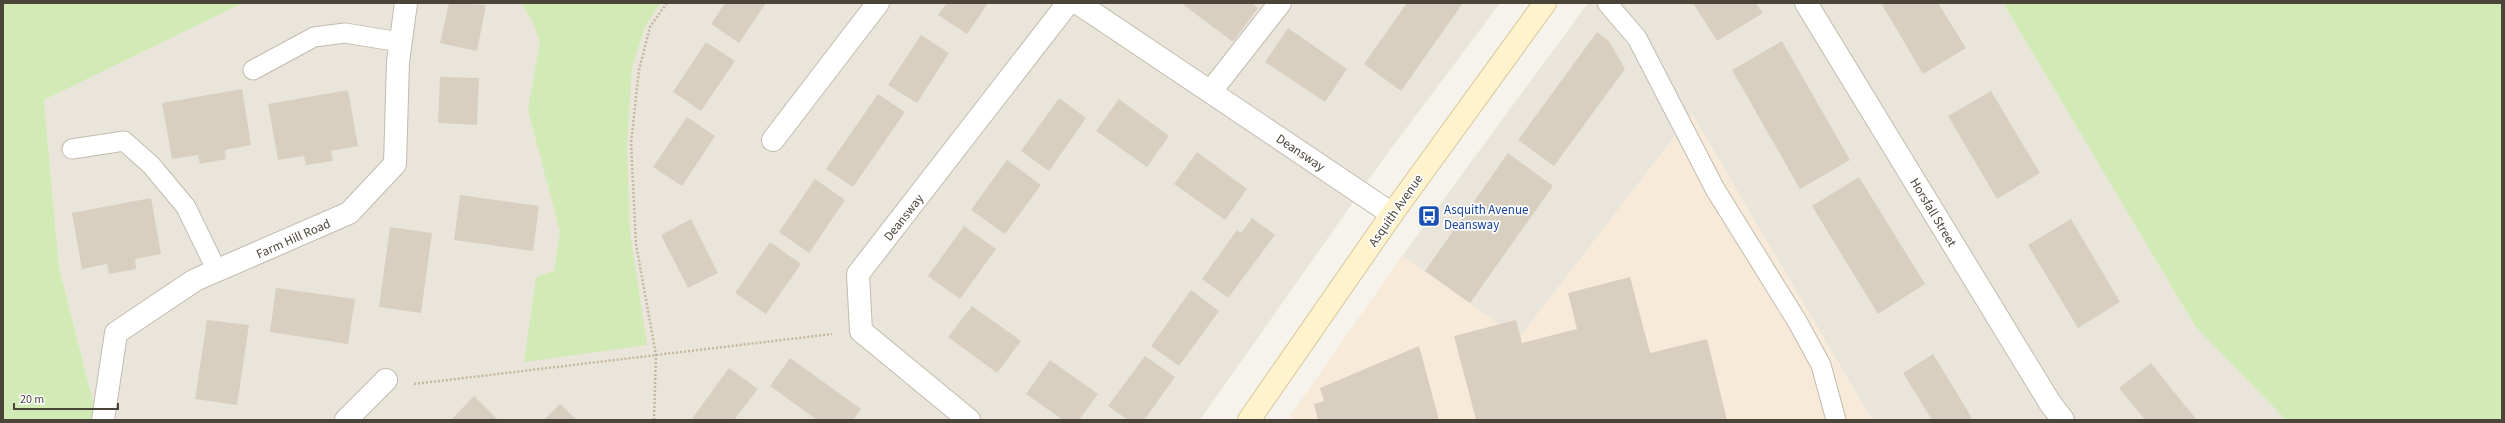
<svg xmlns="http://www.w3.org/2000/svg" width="2505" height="423" font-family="'Source Sans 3',sans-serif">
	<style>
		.residential { fill: #eae5da }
		.commercial { fill: #f7ead8 }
		.green { fill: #d2eab5 }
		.building { fill: #d8cfc1 }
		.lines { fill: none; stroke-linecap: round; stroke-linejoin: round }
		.lane-casing { stroke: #c2bbae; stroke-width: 21 }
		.street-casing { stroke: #c2bbae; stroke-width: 24 }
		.secondary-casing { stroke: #d6c79b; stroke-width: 24 }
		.path { stroke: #c4b79f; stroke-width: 2.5; stroke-dasharray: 2 2; stroke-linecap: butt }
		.lane { stroke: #fff; stroke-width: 19 }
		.street { stroke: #fff; stroke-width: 22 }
		.secondary { stroke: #fff3cd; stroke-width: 22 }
		.labels { text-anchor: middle; stroke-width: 3.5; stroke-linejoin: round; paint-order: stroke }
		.street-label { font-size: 13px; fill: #4b4439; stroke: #fff }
		.transit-label { font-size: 13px; fill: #164399; stroke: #fff; text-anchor: start }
	</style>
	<rect width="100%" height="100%" fill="#f6f3ec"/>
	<path class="residential" d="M 243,3 L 1500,3 L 1387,154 L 1200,420 L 98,420 L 59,267 L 44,100 Z
		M 1588,3 L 2003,3 L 2195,326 L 2286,420 L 1872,420 L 1692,114 L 1519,338 L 1402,256 Z"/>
	<path class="commercial" d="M 1692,114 L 1872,420 L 1291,420 L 1290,416 L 1402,256 L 1519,338 Z"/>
	<path class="green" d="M 3,3 L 243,3 L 44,100 L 59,267 L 98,420 L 3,420 Z
		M 521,3 L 660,3 L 645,27 L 632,67 L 627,144 L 630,231 L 647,345 L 524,362 L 536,277 L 554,271 L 560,232 L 528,110 L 540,42 L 532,20 Z
		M 2003,3 L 2502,3 L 2502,420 L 2286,420 L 2195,326 Z"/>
	<path class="building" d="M 449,3 L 486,5 L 477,51 L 440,43 Z
		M 725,3 L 766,3 L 739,43 L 711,24 Z
		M 947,3 L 988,3 L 967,34 L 938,15 Z
		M 1181,3 L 1252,3 L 1258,8 L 1233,42 Z
		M 1407,3 L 1463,3 L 1401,91 L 1364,64 Z
		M 1693,3 L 1756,3 L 1763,13 L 1717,41 Z
		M 1881,3 L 1938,3 L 1966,48 L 1923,74 Z
		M 1288,28 L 1347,69 L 1325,102 L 1265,62 Z
		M 1597,32 L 1609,41 L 1625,69 L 1554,166 L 1518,140 Z
		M 921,35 L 949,53 L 917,103 L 888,85 Z
		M 1782,41 L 1850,160 L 1800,189 L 1732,70 Z
		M 706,42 L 735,61 L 701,111 L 673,92 Z
		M 440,77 L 479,78 L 477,125 L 438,123 Z
		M 242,89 L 251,145 L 225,150 L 226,159 L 200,164 L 198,155 L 172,159 L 162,103 Z
		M 348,90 L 358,146 L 331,151 L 333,161 L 306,165 L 304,156 L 278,160 L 268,104 Z
		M 1991,91 L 2040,173 L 1997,199 L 1948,116 Z
		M 878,94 L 905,112 L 853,187 L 826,169 Z
		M 1059,98 L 1086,118 L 1049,171 L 1021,151 Z
		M 1119,99 L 1169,136 L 1147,167 L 1096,131 Z
		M 687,117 L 715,136 L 682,186 L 653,167 Z
		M 1197,152 L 1247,189 L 1225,220 L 1174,184 Z
		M 1508,153 L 1553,186 L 1470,303 L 1425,271 Z
		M 1007,160 L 1041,185 L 1005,234 L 971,210 Z
		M 1859,177 L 1925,284 L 1878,314 L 1812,206 Z
		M 815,179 L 845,200 L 809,253 L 779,232 Z
		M 460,195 L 539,206 L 533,251 L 454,240 Z
		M 151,198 L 161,254 L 135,259 L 136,269 L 109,274 L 107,264 L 82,269 L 72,213 Z
		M 1252,218 L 1275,235 L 1228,298 L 1202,279 L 1237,230 L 1241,233 Z
		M 691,219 L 718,273 L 688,288 L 661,235 Z
		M 2071,219 L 2120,302 L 2078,328 L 2028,245 Z
		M 964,226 L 996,249 L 960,299 L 928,276 Z
		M 390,227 L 432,233 L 421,313 L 379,307 Z
		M 770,242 L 801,264 L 766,314 L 735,293 Z
		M 1630,277 L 1650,353 L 1707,339 L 1727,420 L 1476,420 L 1454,336 L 1516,320 L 1522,343 L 1577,329 L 1568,293 Z
		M 276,288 L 355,299 L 348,344 L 270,332 Z
		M 1191,290 L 1219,311 L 1179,366 L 1151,346 Z
		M 972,306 L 1021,341 L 997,373 L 948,337 Z
		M 207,320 L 249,325 L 237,405 L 195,399 Z
		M 1419,346 L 1439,420 L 1318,420 L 1314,404 L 1324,401 L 1320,388 Z
		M 1933,354 L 1957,393 L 1973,420 L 1932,420 L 1903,373 Z
		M 1145,356 L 1175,377 L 1144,420 L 1128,420 L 1108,406 Z
		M 790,358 L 861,409 L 853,420 L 817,420 L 770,386 Z
		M 1050,360 L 1098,394 L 1079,420 L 1063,420 L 1026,394 Z
		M 2151,363 L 2174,392 L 2197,420 L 2145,420 L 2119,388 Z
		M 729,368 L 758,389 L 734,420 L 691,420 Z
		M 474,396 L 498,420 L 451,420 Z
		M 560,404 L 577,420 L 544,420 Z"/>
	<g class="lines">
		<g class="lane-casing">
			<path id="lane" d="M 1607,3 L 1637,38 L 1715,189 L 1797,321 L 1821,365 L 1836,420
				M 253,70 L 314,37 L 345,33 L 400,42
				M 72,149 L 124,141 L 151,165 L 186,207 L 217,271"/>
		</g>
		<g class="street-casing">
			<path id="street" d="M 1078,3 L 1392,214
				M 1806,3 L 2050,403 L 2063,420
				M 1211,91 L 1280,3
				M 773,140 L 878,3
				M 103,420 L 116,333 L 195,280 L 349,213 L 395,164 L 398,62 L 406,3
				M 346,420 L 386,380
				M 969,420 L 861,331 L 858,274 L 1068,3"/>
		</g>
		<g class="secondary-casing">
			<path id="secondary" d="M 1249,420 L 1392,214 L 1545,3"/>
		</g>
		<path class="path" d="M 414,384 L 832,334
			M 654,420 L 656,355 L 636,244 L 631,143 L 639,70 L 650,27 L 667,3"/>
		<use href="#lane" class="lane"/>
		<use href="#street" class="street"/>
		<use href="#secondary" class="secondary"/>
	</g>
	<defs>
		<g id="bus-square" transform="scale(1.15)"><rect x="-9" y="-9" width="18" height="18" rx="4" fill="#1a4fb4" stroke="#fff"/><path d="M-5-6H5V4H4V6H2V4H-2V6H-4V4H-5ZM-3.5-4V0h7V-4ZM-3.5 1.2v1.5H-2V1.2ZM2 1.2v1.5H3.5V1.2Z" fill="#fff"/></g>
	</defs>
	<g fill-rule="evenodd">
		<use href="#bus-square" x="1429" y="216"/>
	</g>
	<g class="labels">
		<g class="street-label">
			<text transform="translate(1301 152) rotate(34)" y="5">Deansway</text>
			<text transform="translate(1395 210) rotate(-55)" y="5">Asquith Avenue</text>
			<text transform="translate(1934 212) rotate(59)" y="5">Horsfall Street</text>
			<text transform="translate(903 217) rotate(-52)" y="5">Deansway</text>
			<text transform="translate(293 238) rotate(-24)" y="5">Farm Hill Road</text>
		</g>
		<g class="transit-label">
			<text x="1444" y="214">Asquith Avenue<tspan x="1444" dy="15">Deansway</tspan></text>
		</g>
	</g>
	<rect width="2505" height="423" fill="none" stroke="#4b4439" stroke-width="8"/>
	<path d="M14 403v6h104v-6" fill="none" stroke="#4b4439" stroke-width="2"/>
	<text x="20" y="403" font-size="12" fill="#4b4439" stroke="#ffffff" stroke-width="3" paint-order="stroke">20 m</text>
</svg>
